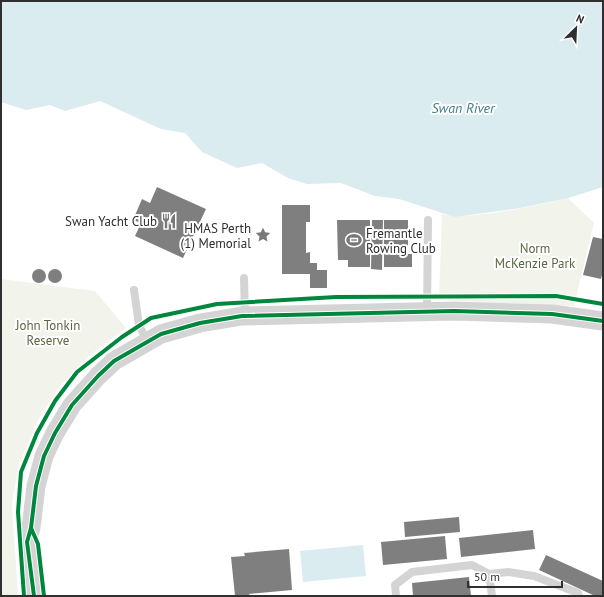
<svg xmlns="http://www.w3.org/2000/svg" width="604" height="597" font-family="'PT Sans',sans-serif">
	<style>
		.green { fill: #f2f4ec }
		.water { fill: #daecf0 }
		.building { fill: #7f7f7f }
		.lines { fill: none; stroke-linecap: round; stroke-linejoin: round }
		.service { stroke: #d4d4d4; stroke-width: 8 }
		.tertiary { stroke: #d4d4d4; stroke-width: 19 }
		.cycleway-casing { stroke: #fff; stroke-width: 6 }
		.cycleway { stroke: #00873e; stroke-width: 4 }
		.labels { text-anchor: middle; stroke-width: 4; stroke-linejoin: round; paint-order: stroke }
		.poi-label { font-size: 13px; fill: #2f2f2f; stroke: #fff; text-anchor: end }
		.park-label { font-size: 13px; fill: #5a683e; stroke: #fff }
		.water-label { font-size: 14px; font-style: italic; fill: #417e8c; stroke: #fff }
	</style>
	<rect width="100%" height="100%" fill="#fff"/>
	<path class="green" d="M 568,198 L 594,223 L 574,306 L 439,300 L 442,214 C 473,221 536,205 568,198 Z
		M 1,279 L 95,291 L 126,328 L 88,357 L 60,386 L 38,420 L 19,465 L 12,503 L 18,596 L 1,596 Z"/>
	<path class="water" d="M 1,1 L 603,1 L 603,187 L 568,198 L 520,208 L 455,217 L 399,199 L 375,196 L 341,183 L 307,184 L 288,178 L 262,163 L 237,168 L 202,152 L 185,133 L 161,129 L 100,101 L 65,111 L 50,105 L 26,110 L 1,102 Z
		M 363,545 L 366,576 L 303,582 L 300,551 Z"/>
	<path class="building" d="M 157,187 L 206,209 L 183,258 L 135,236 L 141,223 L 133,220 L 142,199 L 150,203 Z
		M 282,205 L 310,205 L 310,222 L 306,222 L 306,253 L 310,252 L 310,263 L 317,263 L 317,270 L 327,270 L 327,288 L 310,288 L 310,274 L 282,274 Z
		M 337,220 L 370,220 L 370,267 L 348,267 L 348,260 L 338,260 Z
		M 372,220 L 383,220 L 382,270 L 371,269 Z
		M 384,220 L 408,220 L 408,254 L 412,254 L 412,267 L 384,267 Z
		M 593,237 L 603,239 L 603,271 L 601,279 L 583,275 Z
		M48 276a7 7 0 1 1 14 0a7 7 0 1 1-14 0Z
		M32 276a7 7 0 1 1 14 0a7 7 0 1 1-14 0Z
		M 459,517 L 460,532 L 405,537 L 404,522 Z
		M 533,530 L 535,549 L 461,557 L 459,538 Z
		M 445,536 L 447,559 L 383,565 L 381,542 Z
		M 289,549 L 292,590 L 249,594 L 250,596 L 235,596 L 231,557 L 245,556 L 244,553 Z
		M 546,555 L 603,581 L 602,596 L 595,596 L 539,570 Z
		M 469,577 L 471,596 L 413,596 L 412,583 Z"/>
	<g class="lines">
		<path class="service" d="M 244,278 L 245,316
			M 134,290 L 139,325 L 147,341
			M 427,312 L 428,220
			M 489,574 L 492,596
			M 396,596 L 395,585 L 412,572 L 472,565 L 489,574 L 508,572 L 534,576 L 578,593 L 579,596"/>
		<path class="tertiary" d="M 34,596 L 27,542 L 31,528 L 36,486 L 44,456 L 55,433 L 72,405 L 98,376 L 114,361 L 161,334 L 200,323 L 242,316 L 454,311 L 552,314 L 603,321"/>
		<g class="cycleway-casing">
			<path id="cycleway" d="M 31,528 L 38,544 L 44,596
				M 24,596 L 18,512 L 21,472 L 37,433 L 55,401 L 77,372 L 122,337 L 151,318 L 217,304 L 336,297 L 556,296 L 603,304
				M 34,596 L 27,542 L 31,528 L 36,486 L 44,456 L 55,433 L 72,405 L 98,376 L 114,361 L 161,334 L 200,323 L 242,316 L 454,311 L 552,314 L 603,321"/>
		</g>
		<use href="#cycleway" class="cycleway"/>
	</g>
	<defs>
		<g id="restaurant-bare" transform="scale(1.2)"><path d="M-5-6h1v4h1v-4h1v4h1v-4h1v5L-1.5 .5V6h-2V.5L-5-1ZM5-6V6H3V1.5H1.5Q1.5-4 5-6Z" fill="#787878" stroke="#fff" stroke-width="2.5" paint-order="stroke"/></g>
		<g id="sight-bare" transform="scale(1.2)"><path d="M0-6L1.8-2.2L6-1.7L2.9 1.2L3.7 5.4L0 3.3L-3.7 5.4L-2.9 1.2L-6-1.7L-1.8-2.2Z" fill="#787878" stroke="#fff" stroke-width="2.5" paint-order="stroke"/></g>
		<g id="stadium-bare" transform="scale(1.2)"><path d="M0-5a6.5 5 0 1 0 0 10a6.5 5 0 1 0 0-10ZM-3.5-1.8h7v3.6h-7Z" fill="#787878" stroke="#fff" stroke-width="2.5" paint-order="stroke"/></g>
	</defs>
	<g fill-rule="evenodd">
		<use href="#restaurant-bare" x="169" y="221"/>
		<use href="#sight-bare" x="263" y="235"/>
		<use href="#stadium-bare" x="354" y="240"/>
	</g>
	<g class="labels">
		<g class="poi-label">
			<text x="157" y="226">Swan Yacht Club</text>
			<text x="251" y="233">HMAS Perth<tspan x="251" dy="15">(1) Memorial</tspan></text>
			<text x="366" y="238" text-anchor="start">Fremantle<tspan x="366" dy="15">Rowing Club</tspan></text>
		</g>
		<g class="park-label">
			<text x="535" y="253">Norm<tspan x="535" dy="15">McKenzie Park</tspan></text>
			<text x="48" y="330">John Tonkin<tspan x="48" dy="15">Reserve</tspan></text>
		</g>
		<g class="water-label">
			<text x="463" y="113">Swan River</text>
		</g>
	</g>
	<rect width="604" height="597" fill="none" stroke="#2f2f2f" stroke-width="4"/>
	<g transform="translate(576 28) rotate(24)" stroke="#ffffff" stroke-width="3" paint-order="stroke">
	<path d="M0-3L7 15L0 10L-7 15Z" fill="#2f2f2f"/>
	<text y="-6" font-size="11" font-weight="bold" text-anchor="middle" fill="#2f2f2f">N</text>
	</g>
	<path d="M468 581v6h94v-6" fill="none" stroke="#2f2f2f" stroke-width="2"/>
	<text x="474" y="581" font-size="12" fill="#2f2f2f" stroke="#ffffff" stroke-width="3" paint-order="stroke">50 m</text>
</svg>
